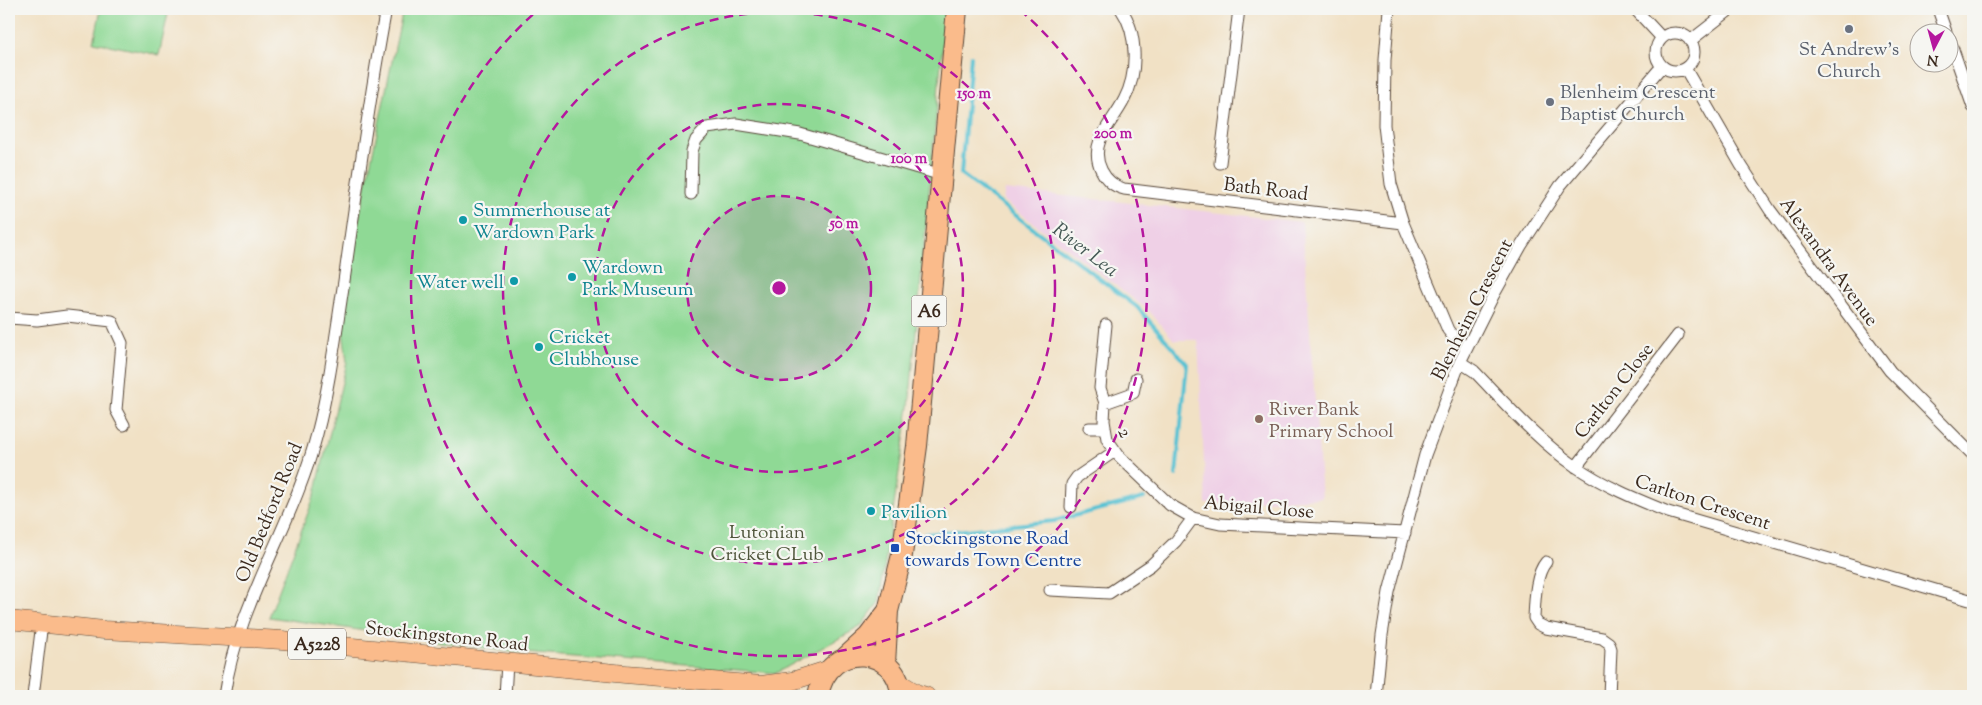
<svg xmlns="http://www.w3.org/2000/svg" width="1982" height="705" font-family="'Sorts Mill Goudy',serif">
	<style>
		.built { fill: #efd0e6 }
		.green { fill: #8fd995; stroke: #65825a }
		.lines { fill: none; stroke-linecap: round; stroke-linejoin: round }
		.stream { stroke: #58c2d3; stroke-width: 4 }
		.street-casing { stroke: #564537; stroke-width: 13 }
		.primary-casing { stroke: #564537; stroke-width: 19 }
		.highway-casing { stroke: #564537; stroke-width: 22 }
		.street { stroke: #fff; stroke-width: 11 }
		.primary { stroke: #fabb8b; stroke-width: 18 }
		.highway { stroke: #fabb8b; stroke-width: 20 }
		.ring { fill: none; stroke: #b5179e; stroke-width: 2.5; stroke-dasharray: 9 6 }
		.worship-dot { fill: #6b7280; stroke: #f6f6f2; stroke-width: 2 }
		.culture-dot { fill: #0f9aa8; stroke: #f6f6f2; stroke-width: 2 }
		.education-dot { fill: #8d6e63; stroke: #f6f6f2; stroke-width: 2 }
		.transit-dot { fill: #1a4fb4; stroke: #f6f6f2; stroke-width: 2 }
		.labels { text-anchor: middle; stroke-width: 4.5; stroke-linejoin: round; paint-order: stroke }
		.shield { fill: #f6f6f2; stroke: #73675e; stroke-width: 1 }
		.shield-label { font-size: 18px; font-weight: bold; fill: #3b2a1e }
		.worship-label { font-size: 19px; fill: #5b616d; stroke: #f6f6f2 }
		.street-label { font-size: 19px; fill: #3b2a1e; stroke: #f6f6f2 }
		.culture-label { font-size: 19px; fill: #0d838f; stroke: #f6f6f2; text-anchor: start }
		.education-label { font-size: 19px; fill: #785e54; stroke: #f6f6f2; text-anchor: start }
		.park-label { font-size: 19px; fill: #50563c; stroke: #f6f6f2 }
		.transit-label { font-size: 19px; fill: #164399; stroke: #f6f6f2; text-anchor: start }
		.water-label { font-size: 20px; font-style: italic; fill: #445854; stroke: #f6f6f2 }
		.centre { fill: #b5179e; stroke: #f6f6f2; stroke-width: 2.5 }
		.ring-label { font-size: 15px; text-anchor: middle; font-weight: bold; fill: #b5179e; stroke: #f6f6f2; stroke-width: 4.5; stroke-linejoin: round; paint-order: stroke }
	</style>
	<rect width="100%" height="100%" fill="#f6f6f2"/>
	<filter id="ink" filterUnits="userSpaceOnUse"><feTurbulence type="fractalNoise" baseFrequency=".02" numOctaves="2"/><feDisplacementMap in="SourceGraphic" scale="10" xChannelSelector="R" yChannelSelector="G"/><feConvolveMatrix kernelMatrix="1 2 1 2 8 2 1 2 1" color-interpolation-filters="sRGB"/></filter>
	<filter id="wash" filterUnits="userSpaceOnUse"><feTurbulence type="fractalNoise" baseFrequency=".0096" numOctaves="4" result="noise"/><feDisplacementMap in="SourceGraphic" scale="20" xChannelSelector="R" yChannelSelector="G"/><feGaussianBlur stdDeviation="1.12" result="paint"/><feColorMatrix in="noise" values="0 0 0 0 0 0 0 0 0 0 0 0 0 0 0 0 0 1.4 0 .05"/><feComposite in="paint" operator="in"/></filter>
	<g filter="url(#wash)">
		<rect width="100%" height="100%" fill="#f1e1c5"/>
		<path class="built" d="M 1005,190 L 1113,201 L 1302,222 L 1322,498 L 1206,504 L 1198,340 L 1174,340 L 1148,310 L 1003,200 Z"/>
		<path class="green" d="M 101,9 L 169,9 L 159,55 L 94,42 Z
			M 403,9 L 946,9 L 909,407 L 879,602 L 860,627 L 776,673 L 511,652 L 269,617 L 315,494 L 347,362 L 340,309 Z"/>
		<g class="lines">
			<path class="stream" d="M 971,56 L 961,174 L 1137,307 L 1187,364 L 1176,475
				M 926,534 L 1054,521 L 1144,498"/>
		</g>
	</g>
	<g filter="url(#ink)">
		<g class="lines">
			<g class="street-casing">
				<path id="street" d="M 1121,9 C 1138,33 1138,74 1124,100 C 1117,114 1106,126 1100,140 C 1092,161 1104,184 1124,189 L 1403,223
					M 1389,9 L 1385,60 L 1384,125 L 1391,184 L 1403,223 L 1448,330 L 1456,340 L 1467,348
					M 1635,9 L 1662,38
					M 1938,9 L 1946,32
					M1656 52a19 19 0 1 1 38 0a19 19 0 1 1-38 0Z
					M 1690,41 L 1731,9
					M 1950,41 L 1973,107
					M 1685,68 L 1741,165 L 1770,210 L 1890,371 L 1973,455
					M 1220,163 L 1239,9
					M 691,194 L 692,151 L 696,140 L 707,128 L 736,124 L 800,134 L 942,175
					M 9,318 L 37,320 L 67,316 L 112,321 L 122,343 L 116,410 L 124,425
					M 1106,325 L 1100,388 L 1105,403 L 1104,421 L 1107,439 L 1119,456 L 1170,505 L 1193,518
					M 1460,362 L 1474,371 C 1506,404 1537,440 1575,466 C 1604,486 1636,499 1668,512 L 1973,601
					M 1105,403 L 1133,393 L 1136,379
					M 1089,428 L 1104,428
					M 1576,467 L 1678,335
					M 1071,507 L 1072,484 L 1077,477 L 1115,451
					M 1546,562 C 1535,575 1535,601 1534,618 L 1538,624 L 1546,628 L 1602,638 L 1609,643 L 1611,649 L 1609,696
					M 1050,590 L 1109,593 L 1151,565 L 1176,541 L 1193,518 L 1220,524 L 1405,533
					M 33,696 L 42,623
					M 224,696 C 237,604 294,524 317,434 C 330,384 336,332 344,281 C 357,190 369,99 386,9
					M 505,696 L 507,663
					M 1376,696 L 1382,635 L 1389,592 L 1425,455 L 1460,362 L 1493,296 L 1521,246 L 1560,186 L 1662,66"/>
			</g>
			<g class="primary-casing">
				<path id="primary" d="M 9,620 L 104,630 L 282,640 L 625,674 L 761,685 L 792,681 L 827,670
					M 898,682 L 916,693 L 926,696"/>
			</g>
			<g class="highway-casing">
				<path id="highway" d="M 846,657 L 868,637 L 888,611
					M 885,664 L 888,611 L 902,555 L 917,446 L 957,9
					M 818,696 C 828,637 900,647 901,696"/>
			</g>
			<use href="#street" class="street"/>
			<use href="#primary" class="primary"/>
			<use href="#highway" class="highway"/>
		</g>
	</g>
	<circle cx="779" cy="288" r="92" fill="#b5179e" fill-opacity=".12"/>
	<g class="ring">
		<circle cx="779" cy="288" r="92"/>
		<circle cx="779" cy="288" r="184"/>
		<circle cx="779" cy="288" r="276"/>
		<path d="M1020 10A368 368 0 1 1 538 10"/>
	</g>
	<g class="worship-dot">
		<circle cx="1849" cy="29" r="5"/>
		<circle cx="1550" cy="102" r="5"/>
	</g>
	<g class="culture-dot">
		<circle cx="463" cy="220" r="5"/>
		<circle cx="572" cy="277" r="5"/>
		<circle cx="514" cy="281" r="5"/>
		<circle cx="539" cy="347" r="5"/>
		<circle cx="871" cy="511" r="5"/>
	</g>
	<circle class="education-dot" cx="1259" cy="419" r="5"/>
	<rect class="transit-dot" x="890" y="543" width="10" height="10" rx="2.5"/>
	<g class="labels">
		<g class="shield">
			<rect x="911.5" y="295.5" width="35" height="31" rx="4"/>
			<rect x="288" y="628.5" width="58" height="31" rx="4"/>
		</g>
		<g class="shield-label">
			<text x="929" y="317">A6</text>
			<text x="317" y="650">A5228</text>
		</g>
		<g class="worship-label">
			<text x="1849" y="55">St Andrew's<tspan x="1849" dy="22">Church</tspan></text>
			<text x="1560" y="98" text-anchor="start">Blenheim Crescent<tspan x="1560" dy="22">Baptist Church</tspan></text>
		</g>
		<g class="street-label">
			<text transform="translate(1266 188) rotate(7)" y="7">Bath Road</text>
			<text transform="translate(1830 261) rotate(54)" y="7">Alexandra Avenue</text>
			<text transform="translate(1471 309) rotate(-63)" y="7">Blenheim Crescent</text>
			<text transform="translate(1613 390) rotate(-52)" y="7">Carlton Close</text>
			<text transform="translate(1126 432) rotate(66)" y="7">2</text>
			<text transform="translate(1703 501) rotate(18)" y="7">Carlton Crescent</text>
			<text transform="translate(1259 506) rotate(5)" y="7">Abigail Close</text>
			<text transform="translate(268 512) rotate(-68)" y="7">Old Bedford Road</text>
			<text transform="translate(447 635) rotate(6)" y="7">Stockingstone Road</text>
		</g>
		<g class="culture-label">
			<text x="473" y="216">Summerhouse at<tspan x="473" dy="22">Wardown Park</tspan></text>
			<text x="582" y="273">Wardown<tspan x="582" dy="22">Park Museum</tspan></text>
			<text x="504" y="288" text-anchor="end">Water well</text>
			<text x="549" y="343">Cricket<tspan x="549" dy="22">Clubhouse</tspan></text>
			<text x="881" y="518">Pavilion</text>
		</g>
		<g class="education-label">
			<text x="1269" y="415">River Bank<tspan x="1269" dy="22">Primary School</tspan></text>
		</g>
		<g class="park-label">
			<text x="767" y="538">Lutonian<tspan x="767" dy="22">Cricket CLub</tspan></text>
		</g>
		<g class="transit-label">
			<text x="905" y="544">Stockingstone Road<tspan x="905" dy="22">towards Town Centre</tspan></text>
		</g>
		<g class="water-label">
			<text transform="translate(1086 249) rotate(37)" y="7">River Lea</text>
		</g>
	</g>
	<circle cx="779" cy="288" r="8" class="centre"/>
	<g class="ring-label">
		<text x="974" y="98">150 m</text>
		<text x="1113" y="138">200 m</text>
		<text x="909" y="163">100 m</text>
		<text x="844" y="228">50 m</text>
	</g>
	<rect width="1982" height="705" fill="none" stroke="#f6f6f2" stroke-width="30"/>
	<g transform="translate(1934 48) rotate(186)"><circle r="24" fill="#f6f6f2" stroke="#aba49d"/>
	<path d="M0-4L9 19L0 12L-9 19Z" fill="#b5179e"/>
	<text y="-8" font-size="14" font-weight="bold" text-anchor="middle" fill="#3b2a1e">N</text>
	</g>
</svg>
